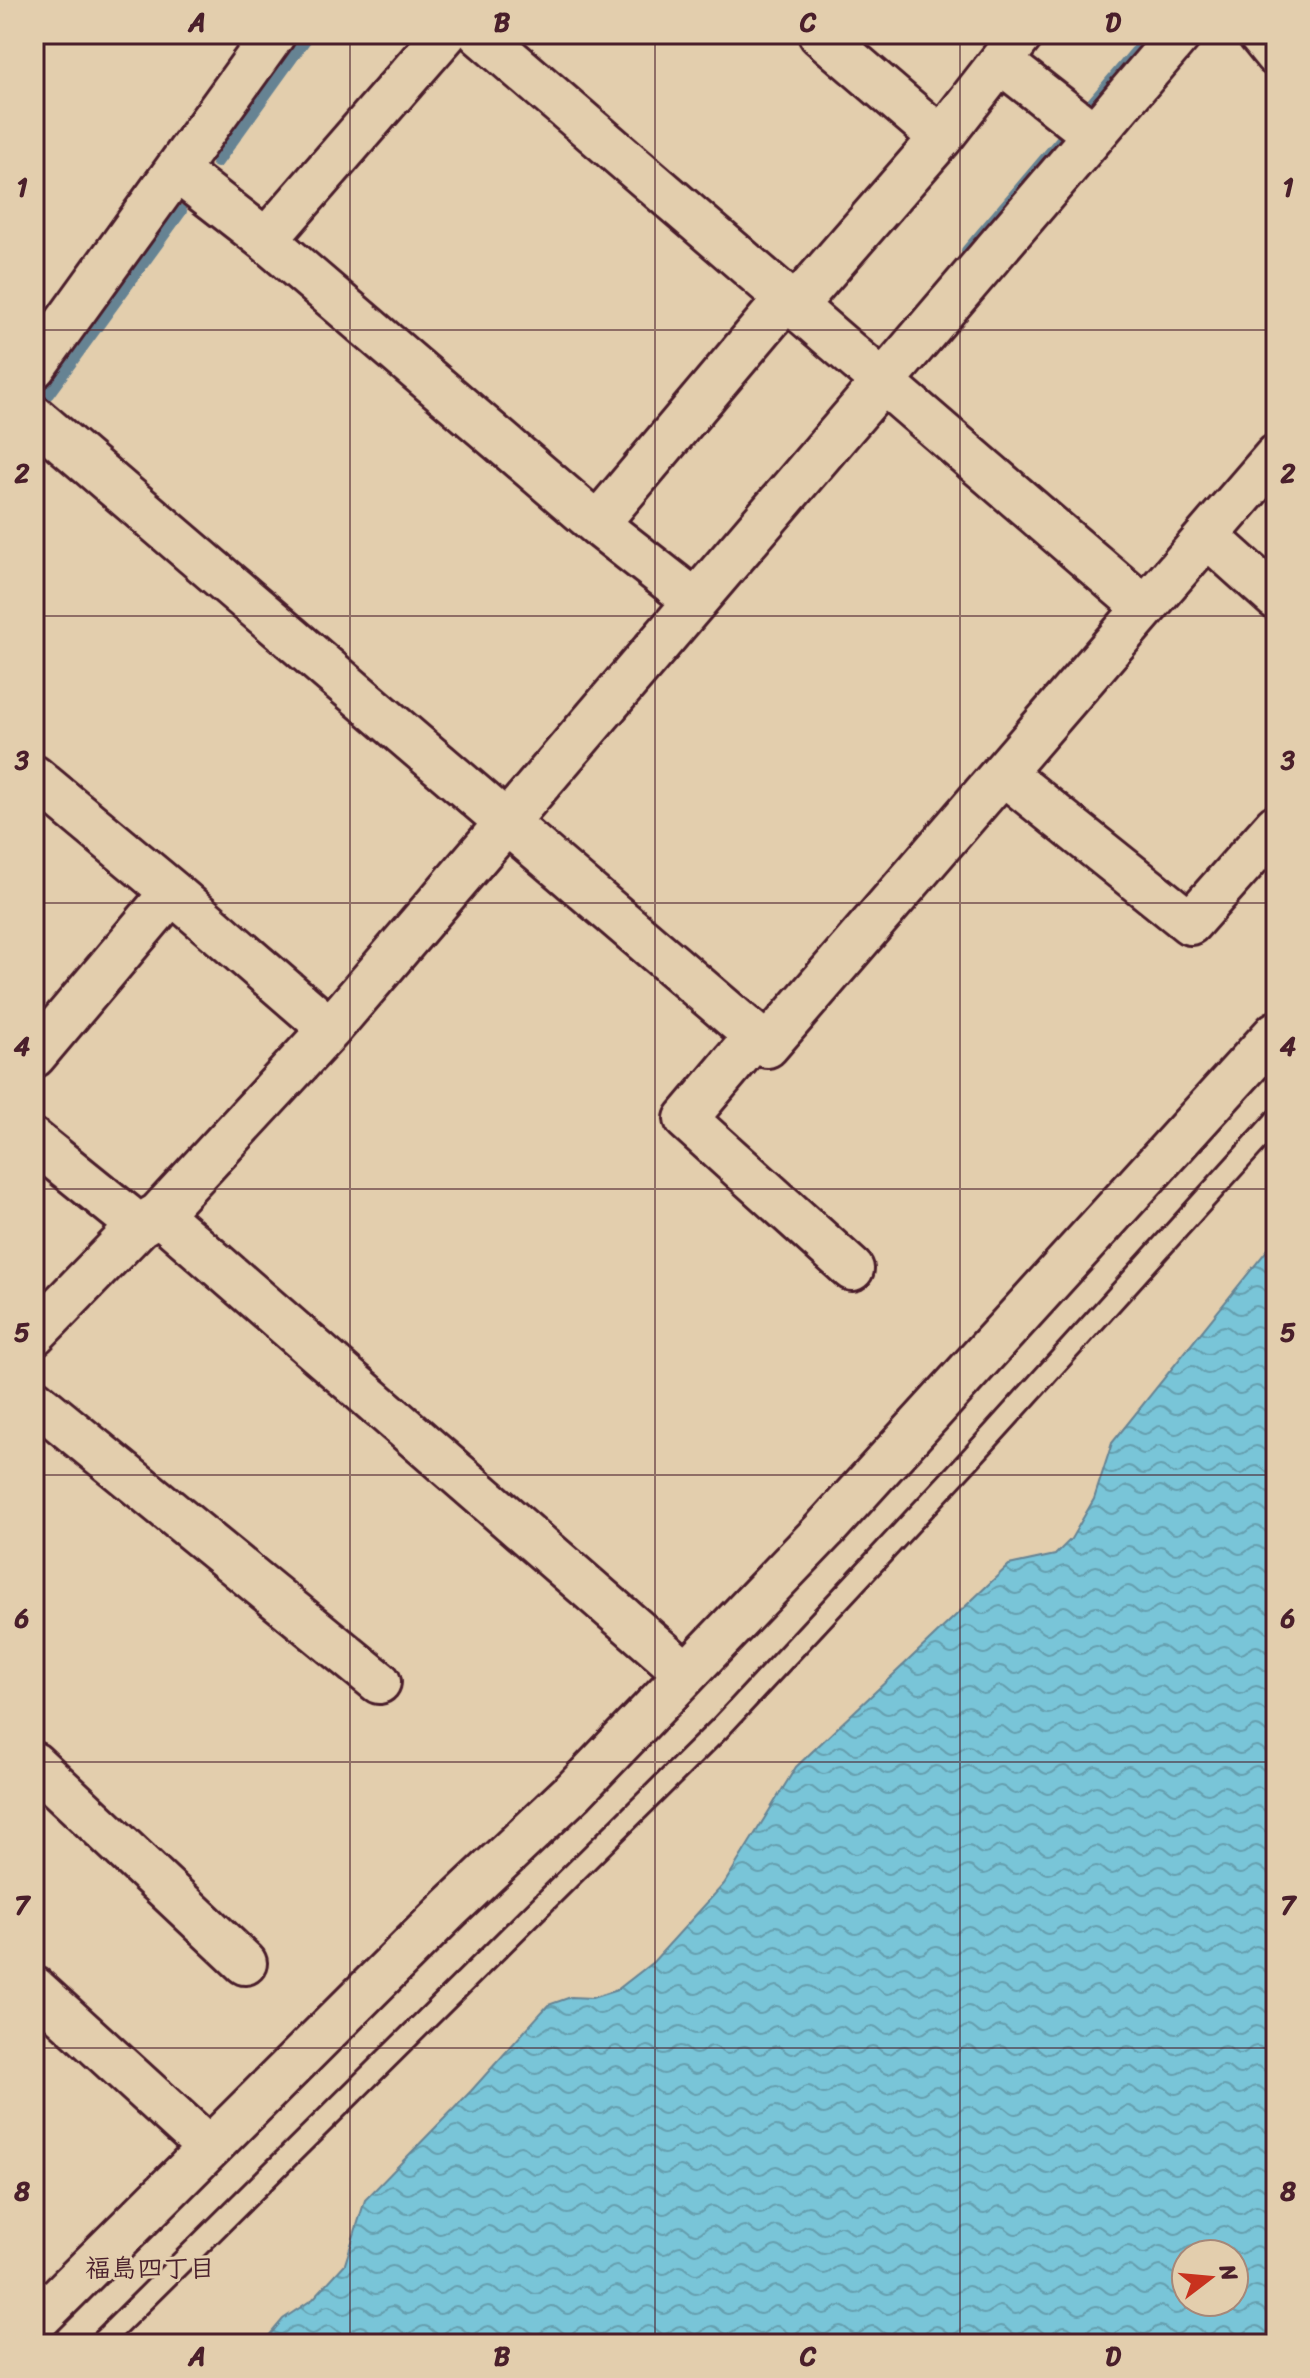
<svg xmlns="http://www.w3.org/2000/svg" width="1310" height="2378" font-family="Sriracha,'Klee One',sans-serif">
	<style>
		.water { fill: url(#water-waves); stroke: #668393; stroke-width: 2; fill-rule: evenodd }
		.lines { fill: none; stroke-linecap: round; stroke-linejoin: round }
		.stream { stroke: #668393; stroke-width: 12 }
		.service-casing { stroke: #4a1f2b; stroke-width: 26 }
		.minor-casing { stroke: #4a1f2b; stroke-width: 48 }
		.service { stroke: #e3cead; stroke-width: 20 }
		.minor { stroke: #e3cead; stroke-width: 42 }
		.grid { fill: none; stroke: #4a1f2b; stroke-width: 2; stroke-opacity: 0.55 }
		.labels { text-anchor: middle; stroke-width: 6; stroke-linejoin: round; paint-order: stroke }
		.neighbourhood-label { font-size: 26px; font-weight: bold; fill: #4a1f2b; stroke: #e3cead }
		.neatline { fill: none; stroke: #4a1f2b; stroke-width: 3 }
		.grid-label { font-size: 26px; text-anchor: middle; font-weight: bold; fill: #4a1f2b }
	</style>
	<defs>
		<pattern id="water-waves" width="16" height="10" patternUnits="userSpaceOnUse" patternTransform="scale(2)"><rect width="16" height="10" fill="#79c5d8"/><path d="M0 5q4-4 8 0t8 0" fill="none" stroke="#659faf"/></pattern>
	</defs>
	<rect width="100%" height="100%" fill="#e3cead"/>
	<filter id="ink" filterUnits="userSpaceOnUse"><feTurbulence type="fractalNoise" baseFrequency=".0125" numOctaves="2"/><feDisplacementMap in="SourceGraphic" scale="16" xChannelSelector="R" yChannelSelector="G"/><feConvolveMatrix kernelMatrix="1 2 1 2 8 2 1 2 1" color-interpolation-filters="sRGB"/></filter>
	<g filter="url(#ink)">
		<path class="water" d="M 1276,1239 L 1276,2344 L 262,2344 L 283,2319 L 313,2299 L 345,2264 L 365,2200 L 471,2091 L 548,2005 L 571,1997 L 592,1998 L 617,1990 L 653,1962 L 724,1884 L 796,1767 L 1009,1565 L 1055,1555 L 1071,1539 L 1094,1499 L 1112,1443 ZM 1186,2254 L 1234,2254 L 1234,2302 L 1186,2302 Z"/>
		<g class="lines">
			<path class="stream" d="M 217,162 L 309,34
				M 967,251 L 1151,34
				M 48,394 L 181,211"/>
			<g class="service-casing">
				<path id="service" d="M 99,2344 L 719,1729 L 969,1460 L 1276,1120"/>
			</g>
			<g class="minor-casing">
				<path id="minor" d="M 480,34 L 1145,608
					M 820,34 L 941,138
					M 1259,34 L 1276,55
					M 1001,62 L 1093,134
					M 176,170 L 266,240 L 597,524 L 694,600
					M 266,240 L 445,34
					M 795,306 L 941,138 L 1022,34
					M 34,367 L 274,34
					M 34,417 L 767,1046 L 1276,456
					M 597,524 L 787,298
					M 1207,536 L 1276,598
					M 1003,773 L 1190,923 L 1276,826
					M 34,777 L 172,892 L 330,1029
					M 756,1036 L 686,1119 L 852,1269
					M 34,1056 L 172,892
					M 34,1141 L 139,1226
					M 159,1214 L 686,1673
					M 34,1334 L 139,1226 L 159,1214 L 330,1029 L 1180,34
					M 34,1400 L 379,1682
					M 34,1764 L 245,1963
					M 34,1988 L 209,2148
					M 34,2323 L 450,1908 L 574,1791 L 825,1529 L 1276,1033"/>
			</g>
			<use href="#service" class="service"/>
			<use href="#minor" class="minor"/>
		</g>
	</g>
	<path class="grid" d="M 350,34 L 350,2344M 655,34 L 655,2344M 960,34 L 960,2344M 34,330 L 1276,330M 34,616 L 1276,616M 34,903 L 1276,903M 34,1189 L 1276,1189M 34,1475 L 1276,1475M 34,1762 L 1276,1762M 34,2048 L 1276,2048"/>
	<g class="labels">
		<g class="neighbourhood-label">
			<text x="150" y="2277">福島四丁目</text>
		</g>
	</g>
	<rect width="1310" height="2378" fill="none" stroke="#e3cead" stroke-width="88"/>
	<g transform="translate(1210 2278) rotate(74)"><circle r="38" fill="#e3cead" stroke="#a68879" stroke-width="2"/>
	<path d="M0-6L14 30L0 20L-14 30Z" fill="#c8321e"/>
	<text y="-12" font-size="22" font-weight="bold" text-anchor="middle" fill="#4a1f2b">N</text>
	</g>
	<rect x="44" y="44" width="1222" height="2290" class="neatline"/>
	<g class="grid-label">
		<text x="197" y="31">A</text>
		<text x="502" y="31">B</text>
		<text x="808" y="31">C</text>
		<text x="1113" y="31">D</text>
		<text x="22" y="196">1</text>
		<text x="1288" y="196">1</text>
		<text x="22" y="482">2</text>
		<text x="1288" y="482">2</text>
		<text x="22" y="769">3</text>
		<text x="1288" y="769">3</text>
		<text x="22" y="1055">4</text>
		<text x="1288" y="1055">4</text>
		<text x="22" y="1341">5</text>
		<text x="1288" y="1341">5</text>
		<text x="22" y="1627">6</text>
		<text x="1288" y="1627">6</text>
		<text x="22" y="1914">7</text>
		<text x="1288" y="1914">7</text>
		<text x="22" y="2200">8</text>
		<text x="1288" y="2200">8</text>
		<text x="197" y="2365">A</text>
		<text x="502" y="2365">B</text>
		<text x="808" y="2365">C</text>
		<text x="1113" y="2365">D</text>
	</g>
</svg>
